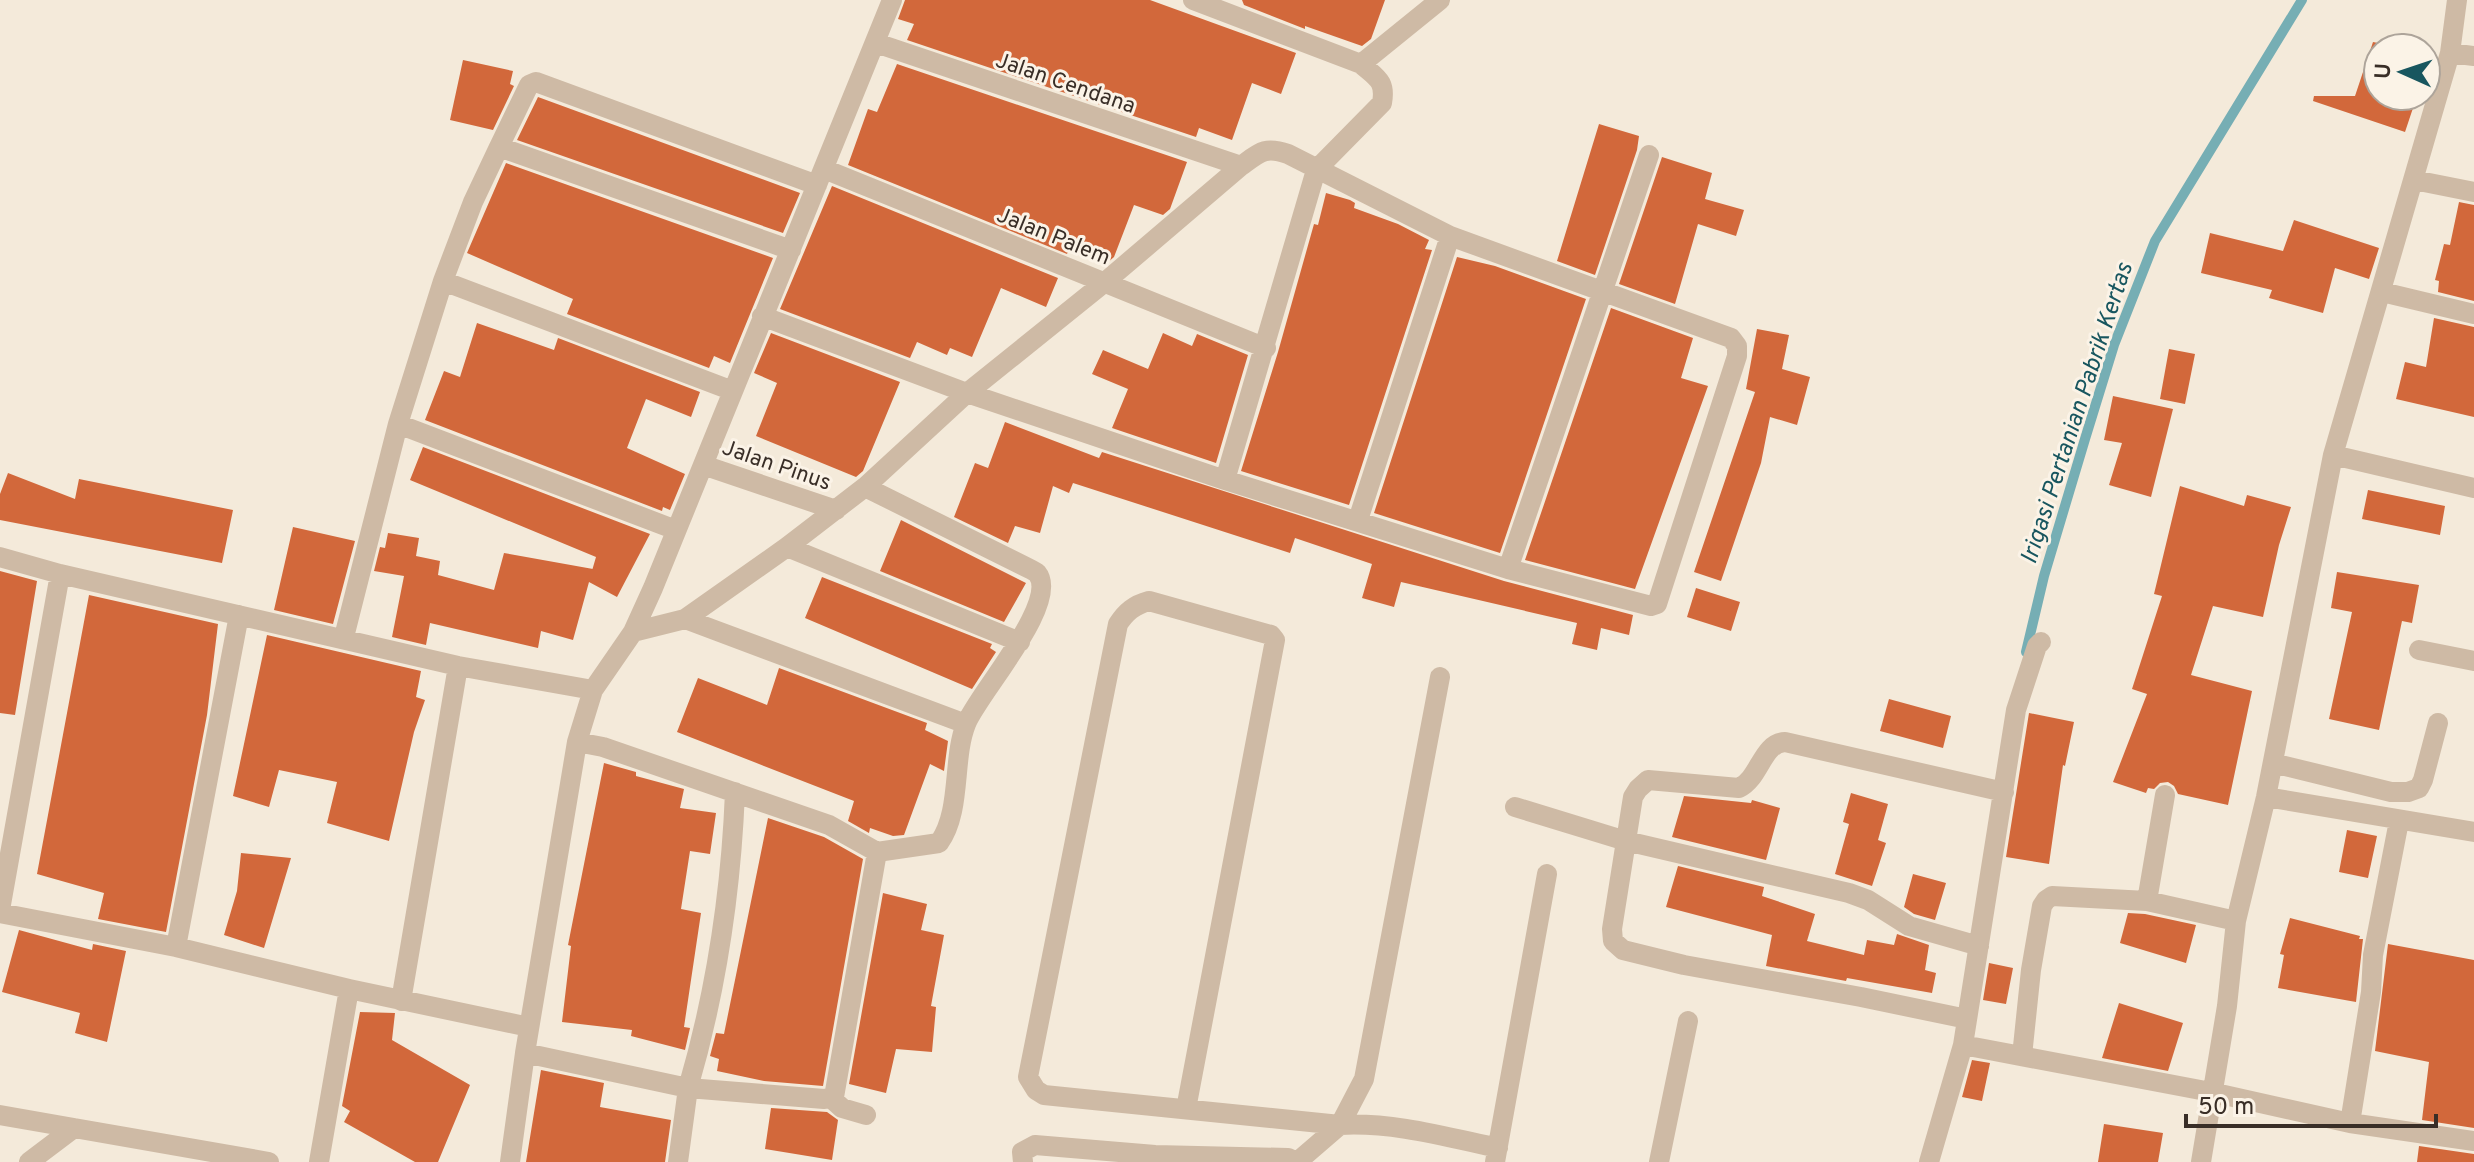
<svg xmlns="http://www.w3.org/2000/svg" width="2474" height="1162" font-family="Overpass,sans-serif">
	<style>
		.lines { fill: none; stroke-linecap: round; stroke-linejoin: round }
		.stream { stroke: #76aeb4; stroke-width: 10 }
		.building { fill: #d2683b }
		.minor { stroke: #cebaa5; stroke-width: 20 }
		.labels { text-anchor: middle; stroke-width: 6; stroke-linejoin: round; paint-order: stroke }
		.street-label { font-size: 22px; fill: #392e27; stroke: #fbf3e7 }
		.water-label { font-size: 24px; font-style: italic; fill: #18565f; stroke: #fbf3e7 }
	</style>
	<rect width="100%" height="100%" fill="#f4eada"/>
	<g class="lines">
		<path class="stream" d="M 2026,652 L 2044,576 L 2085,439 L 2114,345 L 2155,241 L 2302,0"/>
	</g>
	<path class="building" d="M 905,0 L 1150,0 L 1296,53 L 1281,94 L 1252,83 L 1232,140 L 1199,128 L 1196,137 L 907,40 L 914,24 L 898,19 Z
		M 1242,0 L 1385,0 L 1371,39 L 1362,46 L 1305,26 L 1305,29 L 1244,5 Z
		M 2373,42 L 2378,43 L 2378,96 L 2417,96 L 2405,132 L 2313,101 L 2314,96 L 2355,96 Z
		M 463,60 L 513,71 L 510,84 L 514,86 L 493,130 L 450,120 Z
		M 897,64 L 1187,162 L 1170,209 L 1163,215 L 1134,205 L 1114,257 L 1107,263 L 1069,249 L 1067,254 L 848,165 L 868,109 L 877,112 Z
		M 538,97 L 800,193 L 783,233 L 517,140 Z
		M 1599,124 L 1639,136 L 1637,150 L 1595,275 L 1557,261 Z
		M 1662,157 L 1712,173 L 1705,199 L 1744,210 L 1736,236 L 1698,224 L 1675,304 L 1619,284 Z
		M 506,163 L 773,258 L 730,363 L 714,356 L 709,368 L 567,314 L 573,299 L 467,253 Z
		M 832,186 L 1058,278 L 1046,307 L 1001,288 L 972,357 L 950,348 L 947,355 L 917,342 L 910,358 L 780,309 Z
		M 1326,193 L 1350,200 L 1355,203 L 1354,208 L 1398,224 L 1429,240 L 1425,249 L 1432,250 L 1349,505 L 1241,471 L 1278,352 L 1314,224 L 1318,225 Z
		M 2459,202 L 2474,205 L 2474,301 L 2438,292 L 2439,281 L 2435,280 L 2444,244 L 2450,245 Z
		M 2294,220 L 2379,248 L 2369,279 L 2335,268 L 2323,313 L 2269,298 L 2272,290 L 2201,273 L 2210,233 L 2283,251 Z
		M 1457,257 L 1495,266 L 1586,299 L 1500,553 L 1374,513 Z
		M 1611,308 L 1693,338 L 1681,378 L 1708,386 L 1635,589 L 1525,560 Z
		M 2434,318 L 2474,327 L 2474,417 L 2396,399 L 2405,362 L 2426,367 Z
		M 477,323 L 554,350 L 558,338 L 700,392 L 691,417 L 646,399 L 627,448 L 685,474 L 670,510 L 663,507 L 662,511 L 425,420 L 444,371 L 460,377 Z
		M 1757,329 L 1789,335 L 1782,369 L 1810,377 L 1797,425 L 1770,417 L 1761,463 L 1721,581 L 1694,572 L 1755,392 L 1746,389 Z
		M 771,333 L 900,382 L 863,471 L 856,477 L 756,436 L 777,383 L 754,373 Z
		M 1163,333 L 1192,346 L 1197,334 L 1248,355 L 1216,463 L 1112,428 L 1128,389 L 1092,374 L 1103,350 L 1148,369 Z
		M 2169,349 L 2195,354 L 2185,404 L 2160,399 Z
		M 2113,396 L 2173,409 L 2151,497 L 2109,485 L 2122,443 L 2104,440 Z
		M 1005,422 L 1099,458 L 1102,452 L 1504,581 L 1633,615 L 1629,635 L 1601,628 L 1597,650 L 1572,644 L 1577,623 L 1401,582 L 1394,607 L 1362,598 L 1372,564 L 1295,538 L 1290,553 L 1073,483 L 1069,493 L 1053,486 L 1040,533 L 1015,526 L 1008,543 L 954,517 L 975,463 L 988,468 Z
		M 423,447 L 650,534 L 617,597 L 589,582 L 573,640 L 541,631 L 538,648 L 430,623 L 426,645 L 392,637 L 404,576 L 374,571 L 380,547 L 385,548 L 388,533 L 419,538 L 416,556 L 440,561 L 438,575 L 494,590 L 504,553 L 593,569 L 589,581 L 596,557 L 410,480 Z
		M 8,473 L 75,499 L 79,479 L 233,510 L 222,563 L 0,520 L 0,494 Z
		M 2180,486 L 2244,506 L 2247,495 L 2291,507 L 2279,545 L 2263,617 L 2213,606 L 2191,675 L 2252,691 L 2228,805 L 2178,794 L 2174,786 L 2168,782 L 2160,783 L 2154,789 L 2148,788 L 2146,793 L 2113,782 L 2147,694 L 2132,689 L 2162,596 L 2154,594 Z
		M 2368,490 L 2445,506 L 2440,535 L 2362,519 Z
		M 901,520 L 1026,583 L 1004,622 L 880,571 Z
		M 293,527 L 355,541 L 333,624 L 274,610 Z
		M 0,571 L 37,581 L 15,715 L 0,713 Z
		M 2337,572 L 2419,585 L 2412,623 L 2402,621 L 2379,730 L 2329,719 L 2352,612 L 2331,608 Z
		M 822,577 L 992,644 L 990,648 L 996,652 L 972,689 L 805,618 Z
		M 1696,588 L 1740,602 L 1731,631 L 1687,617 Z
		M 89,595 L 218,624 L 207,715 L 166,932 L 98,919 L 104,893 L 37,874 Z
		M 267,635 L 421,671 L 416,697 L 425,700 L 414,732 L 389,841 L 327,823 L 337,782 L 279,770 L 269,807 L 233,796 Z
		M 779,668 L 927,723 L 925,730 L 948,741 L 944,771 L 930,764 L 904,835 L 893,836 L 870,828 L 869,833 L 848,821 L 854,801 L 677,732 L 698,678 L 767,705 Z
		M 1889,699 L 1951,716 L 1943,748 L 1880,731 Z
		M 2029,713 L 2074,722 L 2065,766 L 2063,765 L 2049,864 L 2006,857 Z
		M 604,763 L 636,772 L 636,776 L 684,789 L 680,808 L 716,813 L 710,854 L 690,851 L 681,909 L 701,913 L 684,1027 L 690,1028 L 685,1050 L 631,1036 L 632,1030 L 562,1022 L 571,946 L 568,945 Z
		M 1851,793 L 1888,804 L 1878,840 L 1886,843 L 1872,886 L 1835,874 L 1849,824 L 1843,822 Z
		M 1684,796 L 1751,803 L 1752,800 L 1780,808 L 1766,860 L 1672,837 Z
		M 768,818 L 824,837 L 863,859 L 823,1086 L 764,1081 L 717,1071 L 719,1059 L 710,1056 L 716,1033 L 724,1034 Z
		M 2347,830 L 2377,836 L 2368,878 L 2339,872 Z
		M 241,853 L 291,858 L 264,948 L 224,935 L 237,891 Z
		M 1678,866 L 1764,887 L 1762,896 L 1815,914 L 1807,941 L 1864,955 L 1867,940 L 1894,945 L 1897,934 L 1929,945 L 1925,970 L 1936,973 L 1932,993 L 1847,978 L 1846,981 L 1766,966 L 1772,935 L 1666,907 Z
		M 1913,874 L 1946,883 L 1935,920 L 1914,914 L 1904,907 Z
		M 883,893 L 927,904 L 921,930 L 944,935 L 931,1006 L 936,1007 L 932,1052 L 896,1049 L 886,1093 L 849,1084 Z
		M 2128,913 L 2145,914 L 2196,925 L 2186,963 L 2120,943 Z
		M 2290,918 L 2360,936 L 2359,939 L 2363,939 L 2356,1002 L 2278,988 L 2284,955 L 2280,954 Z
		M 19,930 L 92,950 L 93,944 L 126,951 L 107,1042 L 75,1033 L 80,1013 L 2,992 Z
		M 2388,944 L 2474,960 L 2474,1128 L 2422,1120 L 2429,1062 L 2375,1051 Z
		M 1989,963 L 2013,968 L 2006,1004 L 1983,1000 Z
		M 2119,1003 L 2183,1023 L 2168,1071 L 2102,1058 Z
		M 360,1012 L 395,1013 L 392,1040 L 470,1085 L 438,1162 L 415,1162 L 344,1122 L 350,1111 L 342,1106 Z
		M 1972,1060 L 1990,1063 L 1982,1101 L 1962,1097 Z
		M 541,1070 L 604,1083 L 600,1107 L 671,1120 L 665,1162 L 526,1162 Z
		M 771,1108 L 827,1112 L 838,1120 L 832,1160 L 765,1149 Z
		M 2104,1124 L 2163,1133 L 2158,1162 L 2098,1162 Z
		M 2419,1146 L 2474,1154 L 2474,1162 L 2417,1162 Z"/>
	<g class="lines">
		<path class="minor" d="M 1193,0 L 1361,64 C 1377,78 1386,81 1382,103 L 1316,170 L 1225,480
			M 876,43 L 1241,166
			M 2450,53 L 2474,56
			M 1361,64 L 1440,0
			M 499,147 L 529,85 L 536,82 L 817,185
			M 824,169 L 1266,348
			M 2414,180 L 2474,192
			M 443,281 L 733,391
			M 2382,292 L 2474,314
			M 398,424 L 676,530
			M 2333,455 L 2474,488
			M 703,465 L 836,510
			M 1358,520 L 1450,236
			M 787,547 L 1020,642
			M 0,557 L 60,574 L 458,666 L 593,690
			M 1508,569 L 1649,155
			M 239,615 L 176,947 L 349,989
			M 685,619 L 787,547 L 865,487 L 967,393 L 1105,282 L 1241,166 C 1260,152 1265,146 1288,154 L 1450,236 L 1731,338 L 1737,346 L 1737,356 L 1657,604 L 1651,606 L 1508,569 L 1225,480 L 967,393 L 762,316
			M 633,632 L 685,619 L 966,724
			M 344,637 L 398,424 L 443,281 L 473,202 L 499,147 L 791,250
			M 2419,650 L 2474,661
			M 1440,677 L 1364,1079 L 1340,1125 C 1394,1122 1446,1137 1498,1148
			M 577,742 L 603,747 L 829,825 L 877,852 L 939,843 C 962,811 952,759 966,724 C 977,695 1061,602 1037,573 C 1036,572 1028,568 1026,567 L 865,487
			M 2273,763 L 2391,792 L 2408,792 L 2419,788 L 2423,780 L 2438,723
			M 735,792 C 731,892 716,992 688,1088 L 824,1099 L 834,1097 L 877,852
			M 2266,797 L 2474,832
			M 1515,807 L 1626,841 L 1849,893 L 1868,900 L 1909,926 L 1979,946
			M 2399,821 L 2373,955 L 2371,992 L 2350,1123 L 2474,1141
			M 2147,901 L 2165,795
			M 0,910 L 60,574
			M 0,913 L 176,947
			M 401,1001 L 458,666
			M 1967,1019 L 1861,997 L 1684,965 L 1623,950 L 1613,941 L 1612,929 L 1633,797 L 1638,789 L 1648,780 L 1739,788 C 1760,778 1762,743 1785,742 L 2004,792
			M 1963,1045 L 2211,1092 L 2350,1123
			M 525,1053 L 688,1088 L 678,1162
			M 2022,1056 L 2031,970 L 2042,906 L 2046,900 L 2052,896 L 2147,901 L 2236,921
			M 831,1098 L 842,1108 L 866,1115
			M 1186,1109 L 1275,640 L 1271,635 L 1149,601 C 1134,605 1126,612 1118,624 L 1028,1077 L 1036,1090 L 1044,1095 L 1340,1125 L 1297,1162
			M 0,1115 L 74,1128 L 29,1162
			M 74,1128 L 269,1162
			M 319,1162 L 349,989 L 529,1027
			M 510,1162 L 525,1053 L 577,742 L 593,690 L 633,632 L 653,588 L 892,0
			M 1023,1162 L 1022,1152 L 1035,1145 L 1155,1155 L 1288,1158 L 1297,1162
			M 1495,1162 L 1547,874
			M 1659,1162 L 1688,1021
			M 1929,1162 L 1963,1045 L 2016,710 L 2037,646 L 2041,642
			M 2201,1162 L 2227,1006 L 2236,921 L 2266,797 L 2333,455 L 2450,53 L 2457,0"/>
	</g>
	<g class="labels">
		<g class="street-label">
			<text transform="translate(1066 82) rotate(19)" y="8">Jalan Cendana</text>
			<text transform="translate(1054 235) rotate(22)" y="8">Jalan Palem</text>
			<text transform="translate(777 464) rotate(19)" y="8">Jalan Pinus</text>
		</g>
		<g class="water-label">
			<text transform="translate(2076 413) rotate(-72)" y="8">Irigasi Pertanian Pabrik Kertas</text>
		</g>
	</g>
	<g transform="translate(2402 72) rotate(273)"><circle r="38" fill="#fbf3e7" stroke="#ada49a" stroke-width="2"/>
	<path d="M0-6L14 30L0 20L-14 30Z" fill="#18565f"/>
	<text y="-12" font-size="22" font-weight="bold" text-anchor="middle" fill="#392e27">U</text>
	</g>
	<path d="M2186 1114v12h250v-12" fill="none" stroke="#392e27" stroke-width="4"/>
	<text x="2198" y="1114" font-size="24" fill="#392e27" stroke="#fbf3e7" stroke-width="6" paint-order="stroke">50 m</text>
</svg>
